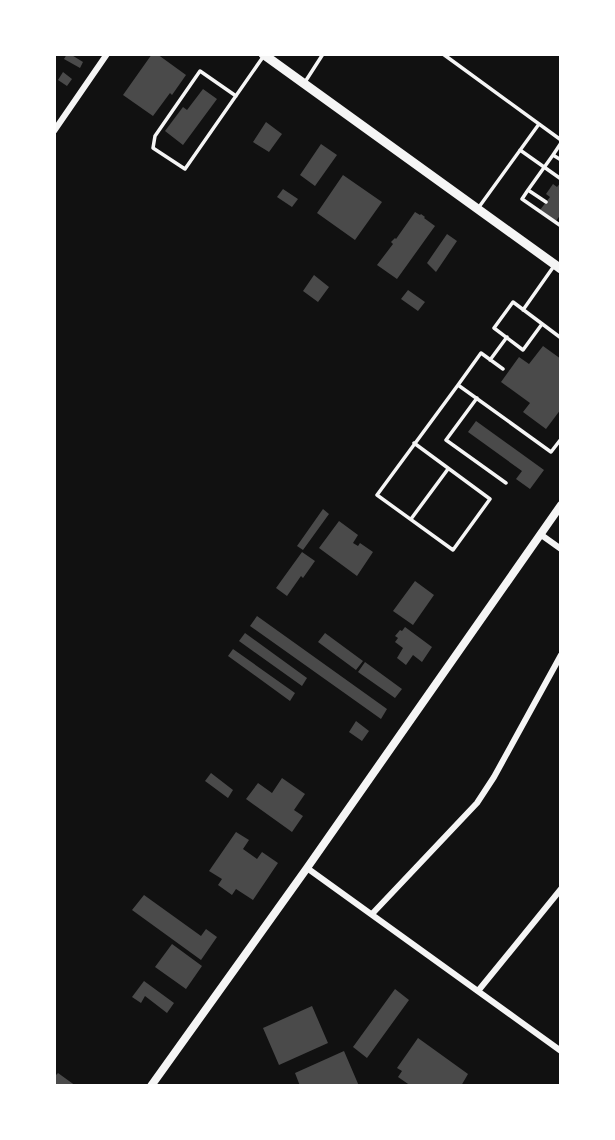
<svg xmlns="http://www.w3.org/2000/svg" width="615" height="1140" font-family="'Open Sans',sans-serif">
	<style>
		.building { fill: #4a4a4a }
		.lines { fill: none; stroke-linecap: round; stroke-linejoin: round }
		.service { stroke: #f5f5f5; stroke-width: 3.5 }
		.minor { stroke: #f5f5f5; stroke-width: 6 }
		.tertiary { stroke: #f5f5f5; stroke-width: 8 }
		.secondary { stroke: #f5f5f5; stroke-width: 9 }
	</style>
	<rect width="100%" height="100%" fill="#111"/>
	<path class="building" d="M 67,54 L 70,54 L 83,62 L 80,68 L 64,59 Z
		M 152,54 L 157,54 L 186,75 L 172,95 L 170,93 L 153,116 L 123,95 Z
		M 63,72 L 72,79 L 67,86 L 58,80 Z
		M 203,89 L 217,99 L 183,145 L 165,131 L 183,107 L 187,110 Z
		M 266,122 L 282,134 L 269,152 L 253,142 Z
		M 321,144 L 337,155 L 315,186 L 300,175 Z
		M 343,175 L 382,202 L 355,240 L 317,213 Z
		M 561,182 L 561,214 L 556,221 L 540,210 L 550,197 L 546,194 L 553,184 L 557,187 Z
		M 283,189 L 298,199 L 292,207 L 277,197 Z
		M 415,212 L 420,215 L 421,214 L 425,217 L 424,218 L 435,226 L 397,279 L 377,265 L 393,244 L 391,242 L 395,238 L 396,239 Z
		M 447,234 L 457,241 L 436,272 L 427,263 Z
		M 314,275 L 329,287 L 318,302 L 303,291 Z
		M 408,290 L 425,302 L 418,311 L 401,299 Z
		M 543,346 L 561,359 L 561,409 L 546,429 L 523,412 L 530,403 L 501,382 L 519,357 L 529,364 Z
		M 476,421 L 544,470 L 530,489 L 516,479 L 522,471 L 468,432 Z
		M 323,509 L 329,514 L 303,550 L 297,546 Z
		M 339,521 L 358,535 L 353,543 L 358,546 L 360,543 L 373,552 L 357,576 L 319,548 Z
		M 302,552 L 315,561 L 303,578 L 301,576 L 287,596 L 276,588 Z
		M 415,581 L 434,595 L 413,625 L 393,611 Z
		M 257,616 L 387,709 L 381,719 L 250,626 Z
		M 405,627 L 432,647 L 422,662 L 413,655 L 406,665 L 397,658 L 403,648 L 395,642 L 398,638 L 395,636 L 400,630 L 402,631 Z
		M 245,633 L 307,678 L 302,686 L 239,641 Z
		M 325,633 L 363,661 L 356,670 L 318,642 Z
		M 233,649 L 295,693 L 290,701 L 228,656 Z
		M 365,662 L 402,689 L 395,698 L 358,672 Z
		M 356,721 L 369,731 L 362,741 L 349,732 Z
		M 211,773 L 233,790 L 228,798 L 205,781 Z
		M 282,778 L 305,794 L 294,810 L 303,816 L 292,832 L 246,799 L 258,783 L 272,793 Z
		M 236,832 L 249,840 L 243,849 L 257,859 L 262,852 L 278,863 L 253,900 L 236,889 L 232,895 L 218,885 L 222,879 L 209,871 Z
		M 144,895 L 201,936 L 206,929 L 217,937 L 201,960 L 132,910 Z
		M 172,944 L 202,966 L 186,989 L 155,967 Z
		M 144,981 L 174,1003 L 167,1013 L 145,996 L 141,1003 L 132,997 Z
		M 395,989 L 409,1000 L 367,1058 L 353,1047 Z
		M 312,1006 L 328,1043 L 279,1065 L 263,1028 Z
		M 418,1038 L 468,1074 L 461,1086 L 411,1086 L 398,1077 L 402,1071 L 397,1068 Z
		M 344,1051 L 359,1086 L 300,1086 L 295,1073 Z
		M 58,1073 L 76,1086 L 54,1086 L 54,1077 Z"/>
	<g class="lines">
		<path class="service" d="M 443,54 L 561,140
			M 305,82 L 323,54
			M 236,96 L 200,71 L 155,136 L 153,148 L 185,169 L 263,57
			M 561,143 L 553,155 L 561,160
			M 520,150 L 561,179
			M 528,190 L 522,199 L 561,226
			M 546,202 L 528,190 L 553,155
			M 479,207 L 539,124
			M 523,310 L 554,266
			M 542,324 L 523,350 L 494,328 L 513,302 C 529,314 545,326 561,338
			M 490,360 L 507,337
			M 503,369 L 481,353 L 458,385 L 551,452 L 561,439
			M 477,398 L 446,440 L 506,483
			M 414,443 L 490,499 L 453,550 L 377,495 L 458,385
			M 411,519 L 448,469"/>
		<path class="minor" d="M 54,131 L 107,54
			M 540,534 L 561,549
			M 307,868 L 561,1051
			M 372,914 L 477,803 L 494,777 L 561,655
			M 478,991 L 561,889"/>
		<path class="tertiary" d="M 151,1086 L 307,868 L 561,505"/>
		<path class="secondary" d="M 263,54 L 561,269"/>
	</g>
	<rect width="615" height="1140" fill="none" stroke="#ffffff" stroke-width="112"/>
</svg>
